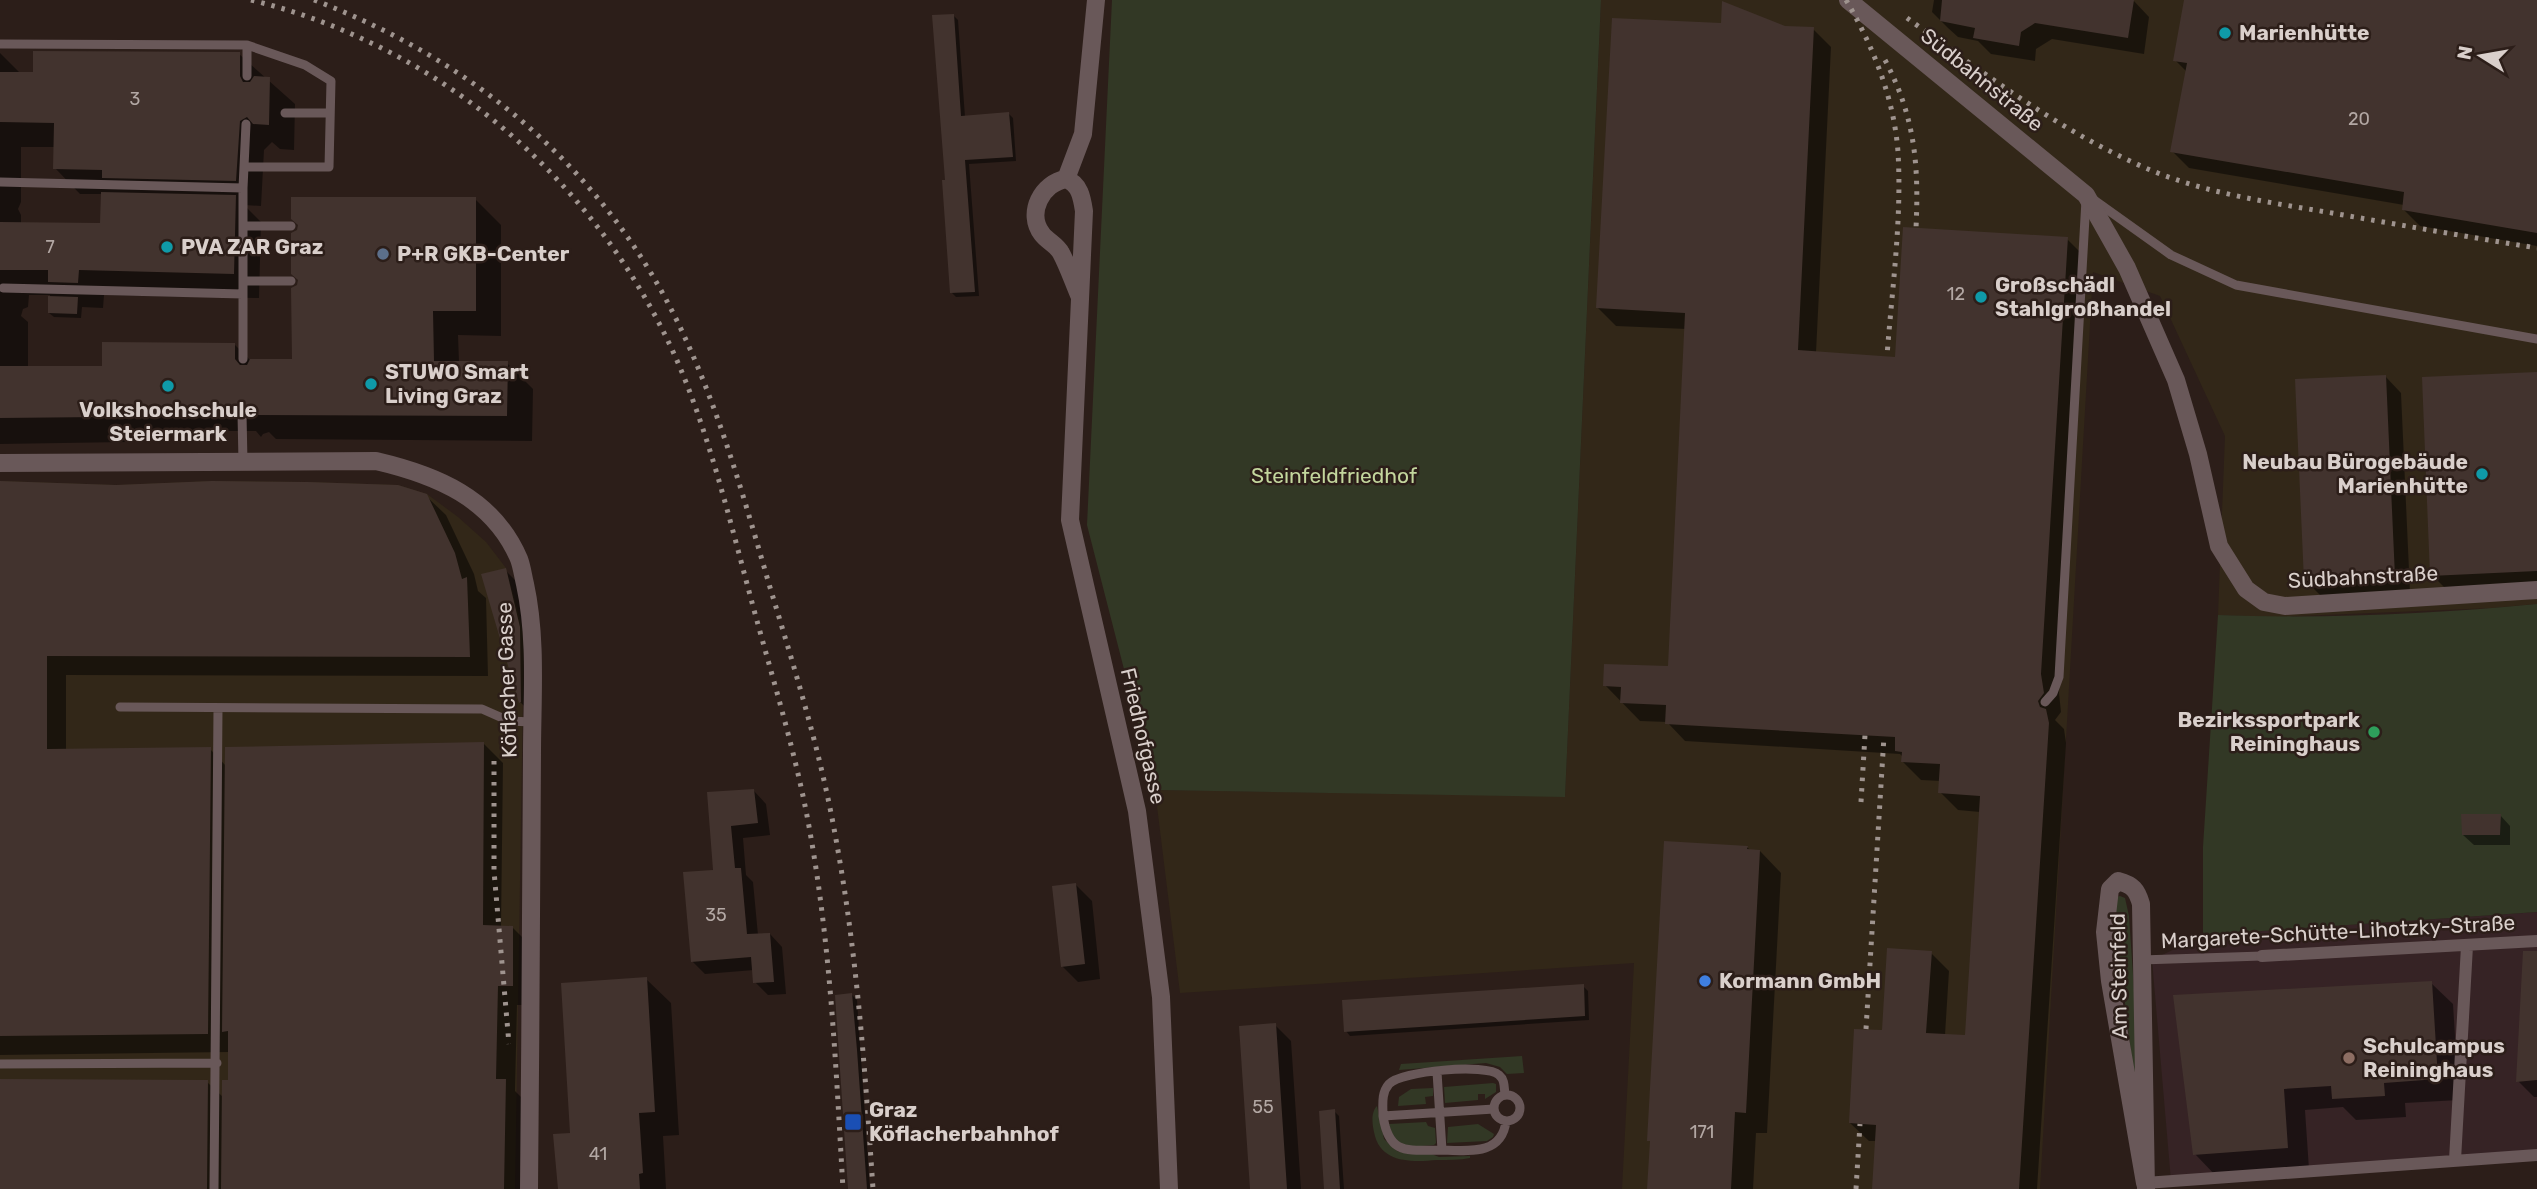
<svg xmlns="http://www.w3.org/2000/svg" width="2537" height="1189" font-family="Rubik,sans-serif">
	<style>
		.industrial { fill: #322718 }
		.education { fill: #362325 }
		.green { fill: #323825 }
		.shadow { fill: #0007; fill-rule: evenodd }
		.building { fill: #42332e }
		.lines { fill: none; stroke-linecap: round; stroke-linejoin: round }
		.service { stroke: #695859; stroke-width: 9 }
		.pedestrian { stroke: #695859; stroke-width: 12 }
		.minor { stroke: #695859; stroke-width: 18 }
		.tertiary { stroke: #695859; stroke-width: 18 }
		.rail { stroke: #9f948f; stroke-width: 5; stroke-dasharray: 3.5 7; stroke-linecap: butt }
		.culture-dot { fill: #0f9aa8; stroke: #2c1e19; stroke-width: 2.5 }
		.service-dot { fill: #5c6f8a; stroke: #2c1e19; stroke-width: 2.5 }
		.leisure-dot { fill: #2e9e5b; stroke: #2c1e19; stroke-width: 2.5 }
		.shop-dot { fill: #3f7fe0; stroke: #2c1e19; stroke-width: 2.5 }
		.education-dot { fill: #8d6e63; stroke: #2c1e19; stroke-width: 2.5 }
		.transit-dot { fill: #1a4fb4; stroke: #2c1e19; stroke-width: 2.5 }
		.labels { text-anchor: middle; stroke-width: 5; stroke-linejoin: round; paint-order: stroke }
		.number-label { font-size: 18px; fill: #b3a8a4 }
		.poi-label { font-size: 21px; font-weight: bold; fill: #d9cfcb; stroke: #2c1e19; text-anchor: start }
		.street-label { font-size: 21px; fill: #d9cfcb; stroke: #2c1e19 }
		.park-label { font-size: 21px; fill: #c3d69d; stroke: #2c1e19 }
	</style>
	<rect width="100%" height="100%" fill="#2c1e19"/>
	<path class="industrial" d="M 1601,0 L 2537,0 L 2537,604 L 2492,608 L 2275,617 L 2218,615 L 2225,436 L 2160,296 L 2093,272 L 2040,1189 L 1622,1189 L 1634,963 L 1180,993 L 1155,790 L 1565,796 Z
		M 0,481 L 116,485 L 212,481 L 308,482 L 398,485 L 427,494 L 458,517 L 486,542 L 506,568 L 524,634 L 515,1189 L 0,1189 Z"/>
	<path class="education" d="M 2537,912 L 2537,1155 L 2171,1181 L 2152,960 L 2203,935 Z"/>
	<path class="green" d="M 1112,0 L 1601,0 L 1565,797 L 1155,790 L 1087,525 Z
		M 2537,604 L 2537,912 L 2203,935 L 2203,847 L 2218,615 C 2324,619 2432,614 2537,604 Z
		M 2120,896 L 2125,898 L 2129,916 L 2137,1033 L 2138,1109 L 2113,905 L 2116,897 Z
		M 1522,1056 L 1524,1073 L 1507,1074 L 1500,1067 L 1486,1063 L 1399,1070 L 1401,1064 Z
		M 1493,1083 L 1496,1084 L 1496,1092 L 1485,1099 L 1485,1094 L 1478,1094 L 1478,1100 L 1445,1103 L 1444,1087 Z
		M 1433,1088 L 1433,1096 L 1425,1097 L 1426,1104 L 1398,1106 L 1399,1097 L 1411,1089 Z
		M 1377,1106 L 1384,1139 L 1397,1151 L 1410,1154 L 1429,1153 L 1439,1157 L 1470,1156 L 1470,1158 C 1460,1160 1448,1160 1437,1160 C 1412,1162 1380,1164 1374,1132 C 1372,1123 1371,1112 1377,1106 Z
		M 1426,1122 L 1428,1126 L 1435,1128 L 1436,1143 L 1434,1145 L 1409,1147 L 1394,1140 L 1389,1124 Z
		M 1478,1124 L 1494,1134 L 1493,1137 L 1487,1141 L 1447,1143 L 1448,1127 Z"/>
	<path class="shadow" d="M 1934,0 L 2133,0 L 2149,17 L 2144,54 L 2052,39 L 2036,49 L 2035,61 L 1991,54 L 1978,41 L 1958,37 L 1948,28 L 1932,12 Z
		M 2185,0 L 2537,0 L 2537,246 L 2420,226 L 2403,209 L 2404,205 L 2189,168 L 2172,151 L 2187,72 L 2175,60 Z
		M 953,15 L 958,20 L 965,117 L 1008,113 L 1013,118 L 1016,161 L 969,164 L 979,296 L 956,297 L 952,293 L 946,182 Z
		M 1784,27 L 1813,29 L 1831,47 L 1816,353 L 1897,359 L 2067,239 L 2085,257 L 2059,693 L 2061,712 L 2055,720 L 2064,729 L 2066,743 L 2037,1189 L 1874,1189 L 1877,1141 L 1869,1141 L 1850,1123 L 1884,1032 L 1931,953 L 1949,971 L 1945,1035 L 1967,1037 L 1980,812 L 1958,810 L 1940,792 L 1941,781 L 1921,780 L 1903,762 L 1903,757 L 1900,754 L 1685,741 L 1667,722 L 1640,721 L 1605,685 L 1669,668 L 1686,329 L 1616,326 L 1598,308 Z
		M 0,53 L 21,74 L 239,54 L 295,104 L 294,150 L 280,149 L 272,142 L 264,150 L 261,206 L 244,205 L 261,222 L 259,298 L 104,295 L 103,308 L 82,307 L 81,318 L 54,317 L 49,313 L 50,295 L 29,295 L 28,307 L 23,309 L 21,316 L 28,322 L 28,368 L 104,368 L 235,345 L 251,361 L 294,361 L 475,199 L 501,225 L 501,336 L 458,335 L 459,362 L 507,363 L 533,389 L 532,441 L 276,439 L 269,432 L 263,434 L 261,437 L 256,431 L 127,431 L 126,442 L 0,444 ZM 21,147 L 55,147 L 55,168 L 80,194 L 103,194 L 102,225 L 21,224 L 21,215 L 18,209 L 21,202 Z
		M 2537,374 L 2537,588 L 2448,591 L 2432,575 Z
		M 2385,376 L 2401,393 L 2410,592 L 2321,596 L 2305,580 Z
		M 0,483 L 426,496 L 446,515 L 474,574 L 478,591 L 486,598 L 488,676 L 66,675 L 66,751 L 210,749 L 226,766 L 484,744 L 503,763 L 501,927 L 513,928 L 532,947 L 532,1005 L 517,1005 L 515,1091 L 524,1100 L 523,1189 L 0,1189 L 0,1081 L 207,1082 L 224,1098 L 230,1082 L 230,1052 L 0,1055 Z
		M 505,570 L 521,586 L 537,718 L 520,702 Z
		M 754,791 L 766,804 L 770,835 L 743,838 L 746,875 L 753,882 L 758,935 L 770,934 L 782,947 L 786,994 L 768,995 L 755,982 L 754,970 L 705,974 L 692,961 L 715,872 L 709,794 Z
		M 2500,815 L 2510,826 L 2510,845 L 2474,845 L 2463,835 Z
		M 1747,847 L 1751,851 L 1760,851 L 1781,873 L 1767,1133 L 1756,1133 L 1753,1189 L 1648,1189 Z
		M 1076,885 L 1092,901 L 1100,979 L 1078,982 L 1062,966 Z
		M 2537,972 L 2537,1097 L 2534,1097 L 2518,1081 Z
		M 646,979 L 671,1003 L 679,1135 L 663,1136 L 666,1189 L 559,1189 L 572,1135 Z
		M 2431,983 L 2453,1004 L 2459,1100 L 2405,1103 L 2406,1117 L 2356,1120 L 2343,1107 L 2305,1110 L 2309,1169 L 2216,1176 L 2195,1154 L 2175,997 Z
		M 1583,986 L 1588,991 L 1589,1020 L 1350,1036 L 1346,1031 Z
		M 852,995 L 857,1000 L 870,1189 L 850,1189 Z
		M 1275,1025 L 1291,1041 L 1301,1189 L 1251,1189 Z
		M 1334,1111 L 1339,1116 L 1344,1189 L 1326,1189 Z"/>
	<path class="building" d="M 1942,0 L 2134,0 L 2128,38 L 2035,23 L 2021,32 L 2019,46 L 1973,38 L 1975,28 L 1940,21 Z
		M 2184,0 L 2537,0 L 2537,233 L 2402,210 L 2404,192 L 2170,152 L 2187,63 L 2173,61 Z
		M 1722,1 L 1785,26 L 1814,27 L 1798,350 L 1895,357 L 1903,227 L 2068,237 L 2041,674 L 2044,693 L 2038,701 L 2040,707 L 2046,709 L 2049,723 L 2019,1189 L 1872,1189 L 1876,1125 L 1849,1123 L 1854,1029 L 1882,1030 L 1887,948 L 1932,951 L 1926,1033 L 1965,1035 L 1980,796 L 1938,793 L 1940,764 L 1901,762 L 1902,752 L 1895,751 L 1895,737 L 1665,724 L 1666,705 L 1620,703 L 1621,687 L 1603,686 L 1604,664 L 1668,666 L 1685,313 L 1596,308 L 1612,18 L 1721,23 Z
		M 954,14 L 961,116 L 1009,112 L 1013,157 L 965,160 L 975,292 L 950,293 L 942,180 L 945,180 L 932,15 Z
		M 33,51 L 240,52 L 240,76 L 243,82 L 250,82 L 254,76 L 270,77 L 269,125 L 253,124 L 247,117 L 240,121 L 236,181 L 102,178 L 102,170 L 53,169 L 54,123 L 0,122 L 0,72 L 33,72 Z
		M 101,192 L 236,195 L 234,274 L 79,270 L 78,283 L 48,282 L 48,270 L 0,270 L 0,222 L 100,223 Z
		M 291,197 L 476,197 L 476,311 L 433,311 L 434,361 L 508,361 L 507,416 L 249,415 L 248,410 L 243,407 L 238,408 L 235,413 L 235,406 L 102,406 L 101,417 L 0,418 L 0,366 L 102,366 L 102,342 L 235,343 L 235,359 L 240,365 L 247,365 L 250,359 L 292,359 L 291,288 L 297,285 L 298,280 L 291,274 L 291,233 L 297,230 L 298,225 L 291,219 Z
		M 48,296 L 78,297 L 77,314 L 48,313 Z
		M 2537,372 L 2537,571 L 2430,576 L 2422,377 Z
		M 2386,375 L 2395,577 L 2304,581 L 2295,379 Z
		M 0,481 L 116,485 L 212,481 L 308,482 L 398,485 L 427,494 L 455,553 L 462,579 L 467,577 L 470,657 L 47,656 L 47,749 L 211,747 L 208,1034 L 0,1036 Z
		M 506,568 L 520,627 L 521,702 L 519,703 L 481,574 Z
		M 484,742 L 483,925 L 513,926 L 513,986 L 498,986 L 496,1079 L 506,1079 L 504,1189 L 221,1189 L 222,1080 L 228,1080 L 228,1031 L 222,1032 L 225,747 Z
		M 754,789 L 758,823 L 731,826 L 735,868 L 741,868 L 747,934 L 770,933 L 774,982 L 753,983 L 751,957 L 691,962 L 683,872 L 713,870 L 707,792 Z
		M 2461,814 L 2501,814 L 2500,835 L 2462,835 Z
		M 1664,841 L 1748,846 L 1747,849 L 1760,850 L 1746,1113 L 1735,1112 L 1731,1189 L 1647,1189 L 1650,1141 L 1647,1141 Z
		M 1076,883 L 1085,964 L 1061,967 L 1052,886 Z
		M 2523,951 L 2537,951 L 2537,1080 L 2516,1082 Z
		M 647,977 L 655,1112 L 639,1113 L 643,1173 L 639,1174 L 640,1189 L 558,1189 L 553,1134 L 570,1133 L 561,983 Z
		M 2432,981 L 2438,1079 L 2384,1083 L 2385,1096 L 2332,1099 L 2331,1086 L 2284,1089 L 2288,1148 L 2193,1155 L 2173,995 Z
		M 1584,984 L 1585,1016 L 1344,1032 L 1342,1000 Z
		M 852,993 L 857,1050 L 867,1189 L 848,1189 L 835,995 Z
		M 1276,1023 L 1287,1189 L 1250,1189 L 1239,1026 Z
		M 0,1079 L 208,1080 L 207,1189 L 0,1189 Z
		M 1335,1109 L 1340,1189 L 1324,1189 L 1319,1111 Z"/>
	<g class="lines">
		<path class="service" d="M 1,44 L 247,45 L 247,76
			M 285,113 L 330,113
			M 244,167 L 329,167 L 331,81 L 305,65 L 247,45
			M 0,182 L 243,188 L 243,359
			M 243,188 L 246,124
			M 2094,200 L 2171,255 L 2236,285 L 2537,339
			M 243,226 L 291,226
			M 243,281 L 291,281
			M 3,288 L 243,294
			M 242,414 L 243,462
			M 2045,702 L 2053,693 L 2059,677 L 2086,200
			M 120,707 L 482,709 L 509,721 L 532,722
			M 2141,960 L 2262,956
			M 0,1064 L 217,1063
			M 1437,1072 L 1442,1150 C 1470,1151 1502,1155 1506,1121
			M1494 1108a13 13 0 1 1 26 0a13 13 0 1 1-26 0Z
			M 1494,1109 L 1383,1116 C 1383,1105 1381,1093 1389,1084 C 1401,1071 1486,1063 1499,1075 C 1505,1080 1504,1087 1505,1095
			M 1383,1116 C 1389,1156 1408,1150 1442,1150
			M 214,1189 L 218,709"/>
		<path class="pedestrian" d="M 2262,956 L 2537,941
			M 2455,1160 L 2467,946
			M 2145,1183 L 2537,1155"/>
		<path class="minor" d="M 1848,0 L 2086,195 L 2127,268 L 2176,380 L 2198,454 L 2219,546 L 2246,589 L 2264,602 L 2285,606 L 2537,590
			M 1066,179 L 1083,134 L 1096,0
			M 1079,295 C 1073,281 1068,266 1061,253 C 1057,245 1047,241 1042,234 C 1026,213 1042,183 1066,179 C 1080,184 1082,198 1084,211 L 1070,520 L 1137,811 L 1161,997 L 1169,1189
			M 2145,1183 L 2110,981 L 2105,932 L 2110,889 L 2118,881 C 2133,885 2137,890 2141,904 L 2146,1189"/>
		<path class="tertiary" d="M 0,463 L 376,461 C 436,475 493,498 519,559 C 522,567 523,576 525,584 C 537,639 532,698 532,754 C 532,899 530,1044 529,1189"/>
		<path class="rail" d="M 251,0 C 440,46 595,179 675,356 C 708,430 729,517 750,595 C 771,674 796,752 810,832 C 831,950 836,1070 843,1189
			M 314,0 C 475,61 605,170 680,327 C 719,409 744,498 769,584 C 794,667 820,750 835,834 C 857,952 865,1070 873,1189
			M 1846,0 C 1873,46 1894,98 1898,152 C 1902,219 1892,289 1887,356
			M 1907,18 C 1982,72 2057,129 2141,166 C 2201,193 2268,202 2332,213 C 2400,225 2469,237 2537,248
			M 1885,60 C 1915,117 1919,165 1916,228
			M 494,761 L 494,871 L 509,1044
			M 1861,802 L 1865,735
			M 1866,1029 L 1884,736
			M 1856,1189 L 1860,1124"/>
	</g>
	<g class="culture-dot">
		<circle cx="2225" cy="33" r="7"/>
		<circle cx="167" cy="247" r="7"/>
		<circle cx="1981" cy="297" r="7"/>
		<circle cx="371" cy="384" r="7"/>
		<circle cx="168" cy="386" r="7"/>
		<circle cx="2482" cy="474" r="7"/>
	</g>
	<circle class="service-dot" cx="383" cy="254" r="7"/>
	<circle class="leisure-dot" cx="2374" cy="732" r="7"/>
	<circle class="shop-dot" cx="1705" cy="981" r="7"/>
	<circle class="education-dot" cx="2349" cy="1058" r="7"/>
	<rect class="transit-dot" x="844" y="1113" width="18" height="18" rx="3.5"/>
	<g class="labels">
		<g class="number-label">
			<text x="135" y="105">3</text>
			<text x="2359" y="125">20</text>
			<text x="50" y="253">7</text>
			<text x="1956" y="300">12</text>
			<text x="716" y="921">35</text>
			<text x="1263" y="1113">55</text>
			<text x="1702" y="1138">171</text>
			<text x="598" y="1160">41</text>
		</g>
		<g class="poi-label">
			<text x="2239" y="40">Marienhütte</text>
			<text x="181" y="254">PVA ZAR Graz</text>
			<text x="397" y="261">P+R GKB-Center</text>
			<text x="1995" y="292">Großschädl<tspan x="1995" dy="24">Stahlgroßhandel</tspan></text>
			<text x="385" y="379">STUWO Smart<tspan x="385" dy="24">Living Graz</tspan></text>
			<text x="168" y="417" text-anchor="middle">Volkshochschule<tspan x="168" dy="24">Steiermark</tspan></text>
			<text x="2468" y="469" text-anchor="end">Neubau Bürogebäude<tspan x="2468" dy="24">Marienhütte</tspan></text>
			<text x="2360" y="727" text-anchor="end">Bezirkssportpark<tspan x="2360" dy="24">Reininghaus</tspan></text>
			<text x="1719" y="988">Kormann GmbH</text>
			<text x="2363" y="1053">Schulcampus<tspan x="2363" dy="24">Reininghaus</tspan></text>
			<text x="869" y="1117">Graz<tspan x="869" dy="24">Köflacherbahnhof</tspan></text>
		</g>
		<g class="street-label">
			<text transform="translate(1982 80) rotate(39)" y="7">Südbahnstraße</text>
			<text transform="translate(2363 577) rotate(-3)" y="7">Südbahnstraße</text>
			<text transform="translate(507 680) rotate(-92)" y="7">Köflacher Gasse</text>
			<text transform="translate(1143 736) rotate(77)" y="7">Friedhofgasse</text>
			<text transform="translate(2338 932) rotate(-3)" y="7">Margarete-Schütte-Lihotzky-Straße</text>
			<text transform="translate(2119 976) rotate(-91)" y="7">Am Steinfeld</text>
		</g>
		<g class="park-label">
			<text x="1334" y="483">Steinfeldfriedhof</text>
		</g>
	</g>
	<g transform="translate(2481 56) rotate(281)" stroke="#2c1e19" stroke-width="5" paint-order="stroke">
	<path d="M0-5L12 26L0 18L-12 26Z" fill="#d9cfcb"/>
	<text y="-10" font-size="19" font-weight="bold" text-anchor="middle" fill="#d9cfcb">N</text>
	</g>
</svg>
